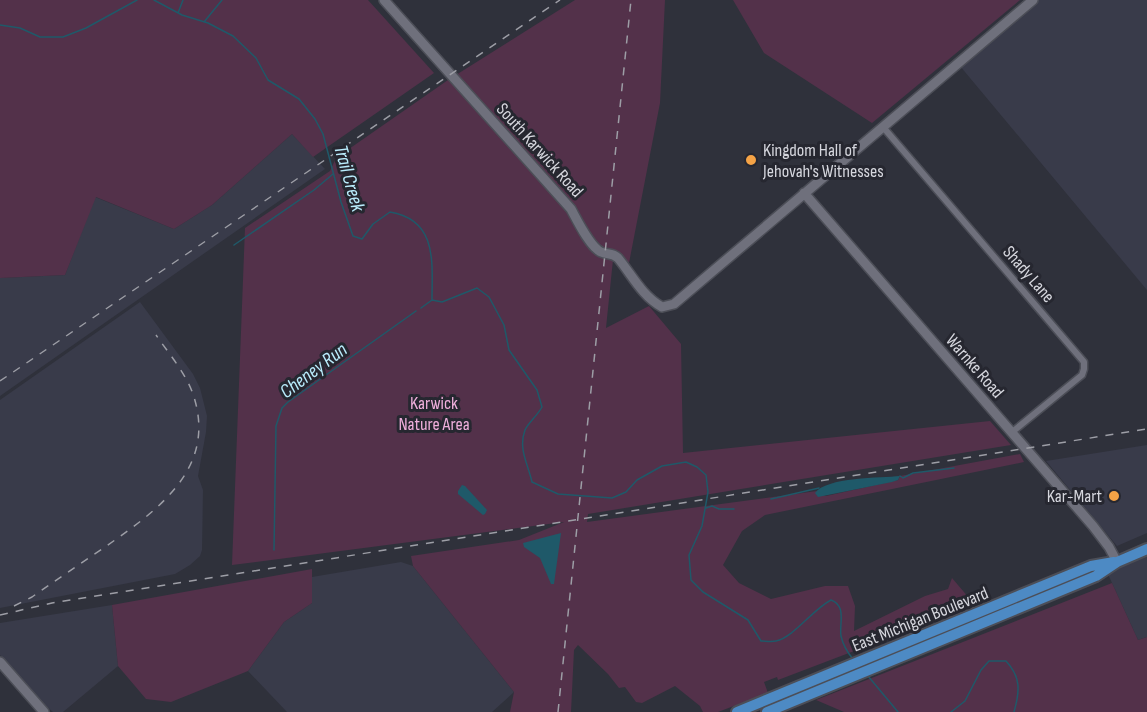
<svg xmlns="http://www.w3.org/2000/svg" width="1147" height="712" font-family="'Sofia Sans Condensed',sans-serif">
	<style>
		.built { fill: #393b4a }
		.green { fill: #53314a }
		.water { fill: #1f5969 }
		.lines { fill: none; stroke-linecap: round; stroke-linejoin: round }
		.stream { stroke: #1f5969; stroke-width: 1.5 }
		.street-casing { stroke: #4c4e57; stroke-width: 9 }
		.secondary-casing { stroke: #4c4e57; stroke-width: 12 }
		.primary-casing { stroke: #4c4e57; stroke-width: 14 }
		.street { stroke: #6f707c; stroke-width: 6 }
		.secondary { stroke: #6f707c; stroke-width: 9 }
		.primary { stroke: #4d8ac4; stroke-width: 10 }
		.rail { stroke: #9d9ea6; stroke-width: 1.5; stroke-dasharray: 8 8; stroke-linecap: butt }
		.poi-dot { fill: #f5a346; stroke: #262730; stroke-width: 2 }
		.labels { text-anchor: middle; stroke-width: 6; stroke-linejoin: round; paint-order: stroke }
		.street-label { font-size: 18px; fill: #d6d7de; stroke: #262730 }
		.poi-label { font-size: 18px; fill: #d6d7de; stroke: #262730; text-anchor: start }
		.park-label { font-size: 18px; fill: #efafdc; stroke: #262730 }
		.water-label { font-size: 20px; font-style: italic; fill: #b9ecfc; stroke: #262730 }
	</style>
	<rect width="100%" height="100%" fill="#2f313b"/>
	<path class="built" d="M 1038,0 L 1147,0 L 1147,290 L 960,66 Z
		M 292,134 L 325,169 L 0,396 L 0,278 L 65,275 L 95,197 L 174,229 L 212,205 Z
		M 140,302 L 193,374 L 200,388 L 207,416 L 206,432 L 198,476 L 203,490 L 202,550 L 200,556 L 190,565 L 175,574 L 0,608 L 0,400 Z
		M 1147,445 L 1147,533 L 1117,546 L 1046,461 Z
		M 1147,551 L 1147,637 L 1138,640 L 1107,572 Z
		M 401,562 L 413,566 L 514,692 L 492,712 L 287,712 L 248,671 L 284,622 L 312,603 L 312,577 Z
		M 112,605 L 118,666 L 63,712 L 53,712 L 41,702 L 0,655 L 0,623 Z"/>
	<path class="green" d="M 0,0 L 368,0 L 434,73 L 313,157 L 292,134 L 212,205 L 174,229 L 96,197 L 65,275 L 0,278 Z
		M 575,0 L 665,0 L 660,103 L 629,263 L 614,250 L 606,328 L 649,306 L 681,344 L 683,453 L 990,421 L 1011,445 L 588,514 L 587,522 L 817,491 L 816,493 L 826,496 L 898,480 L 900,476 L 1020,454 L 1024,462 L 765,515 L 742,531 L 723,565 L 739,583 L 771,599 L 825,586 L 848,586 L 855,606 L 854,631 L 925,596 L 948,589 L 952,578 L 975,605 L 778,680 L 777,677 L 764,682 L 768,693 L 718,712 L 703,712 L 700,706 L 675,686 L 642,703 L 636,702 L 625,687 L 619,688 L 608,674 L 578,645 L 574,650 L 571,712 L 510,712 L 514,692 L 413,566 L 411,556 L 519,540 L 564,522 L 232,565 L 245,228 L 330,171 L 336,158 L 448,80 Z
		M 733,0 L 1020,0 L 872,123 L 764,53 Z
		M 312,569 L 312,603 L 284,622 L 248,671 L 171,702 L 146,699 L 118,666 L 112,605 Z
		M 1112,583 L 1138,640 L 1147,637 L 1147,712 L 844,712 L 816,700 Z"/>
	<path class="water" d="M 900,476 L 898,480 L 892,482 L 818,497 L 815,493 C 826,477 881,478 900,476 Z
		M 462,485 L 465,486 L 487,510 L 485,514 L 483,515 L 458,494 L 458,491 Z
		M 561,533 L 554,584 L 551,584 L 540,558 L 524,547 L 523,543 Z"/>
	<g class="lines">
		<path class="stream" d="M 154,0 L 182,15 L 208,23 L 233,36 L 256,58 L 268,80 L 299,99 L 315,119 L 323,134 L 341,202 L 353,236 L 362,239 L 373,224 L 390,212 C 438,220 432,263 432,300 L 442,302 L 477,288 L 489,297 L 504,325 L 509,350 L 537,390 L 542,407 C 537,416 528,423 525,430 C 518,449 528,464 532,482 L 558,494 L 612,498 L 626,492 L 637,480 L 662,466 L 686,462 L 697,467 L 706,475 L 708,492 L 702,526 L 689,555 L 691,580 L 703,592 L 748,620 L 761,641 C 765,641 771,642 776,641 C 794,637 812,610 831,600 C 847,606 839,623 841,636 C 843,645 847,652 853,659
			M 178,13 L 183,0
			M 204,22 L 222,0
			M 0,25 L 20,28 L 40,37 L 63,37 L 86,28 L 137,0
			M 234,245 L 314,190 L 333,174
			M 421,308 L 432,300
			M 900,476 L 903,478 L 913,473 L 954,468
			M 771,499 L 819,488
			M 706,508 L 712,506 L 719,509 L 734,509
			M 274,550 L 276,426 L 282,408 L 288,402 L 416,311
			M 868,676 L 898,712
			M 951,712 L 965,701 L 981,670 L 989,661 L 1006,661 C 1021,677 1020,691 1014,712"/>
		<g class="street-casing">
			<path id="street" d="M 883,127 L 1084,362 L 1084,369 L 1082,375 L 1011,433"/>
		</g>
		<g class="secondary-casing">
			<path id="secondary" d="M 384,0 L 571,209 C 577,220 590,247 601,252 C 607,255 612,252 618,258 C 632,275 642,296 662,307 L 674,304 L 1033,0
				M 804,193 L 1093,526 L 1109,547 L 1117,562
				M 0,662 L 44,712"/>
		</g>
		<g class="primary-casing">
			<path id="primary" d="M 737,712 L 1091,566 L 1114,562
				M 767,712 L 1096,576 L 1117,562 L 1147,549"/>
		</g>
		<use href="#street" class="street"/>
		<use href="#secondary" class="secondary"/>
		<use href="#primary" class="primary"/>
		<path class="rail" d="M 0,381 L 560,0
			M 14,606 L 32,597 C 56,580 80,564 105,547 C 158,510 218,468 193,394 C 185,372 169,354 156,335
			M 0,615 L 52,603 L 1147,429
			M 558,712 L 631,0"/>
	</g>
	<g class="poi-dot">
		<circle cx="751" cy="160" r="6"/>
		<circle cx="1114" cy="496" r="6"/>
	</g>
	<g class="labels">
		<g class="street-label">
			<text transform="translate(540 150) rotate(48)" y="6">South Karwick Road</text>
			<text transform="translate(1029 274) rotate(49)" y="6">Shady Lane</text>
			<text transform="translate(975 366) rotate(49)" y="6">Warnke Road</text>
			<text transform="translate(920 619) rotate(-22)" y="6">East Michigan Boulevard</text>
		</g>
		<g class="poi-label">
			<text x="763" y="156">Kingdom Hall of<tspan x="763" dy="21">Jehovah's Witnesses</tspan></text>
			<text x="1102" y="502" text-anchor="end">Kar-Mart</text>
		</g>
		<g class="park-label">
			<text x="434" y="409">Karwick<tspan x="434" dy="21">Nature Area</tspan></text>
		</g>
		<g class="water-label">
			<text transform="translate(350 178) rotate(74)" y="7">Trail Creek</text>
			<text transform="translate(313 370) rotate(-37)" y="7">Cheney Run</text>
		</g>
	</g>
</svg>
